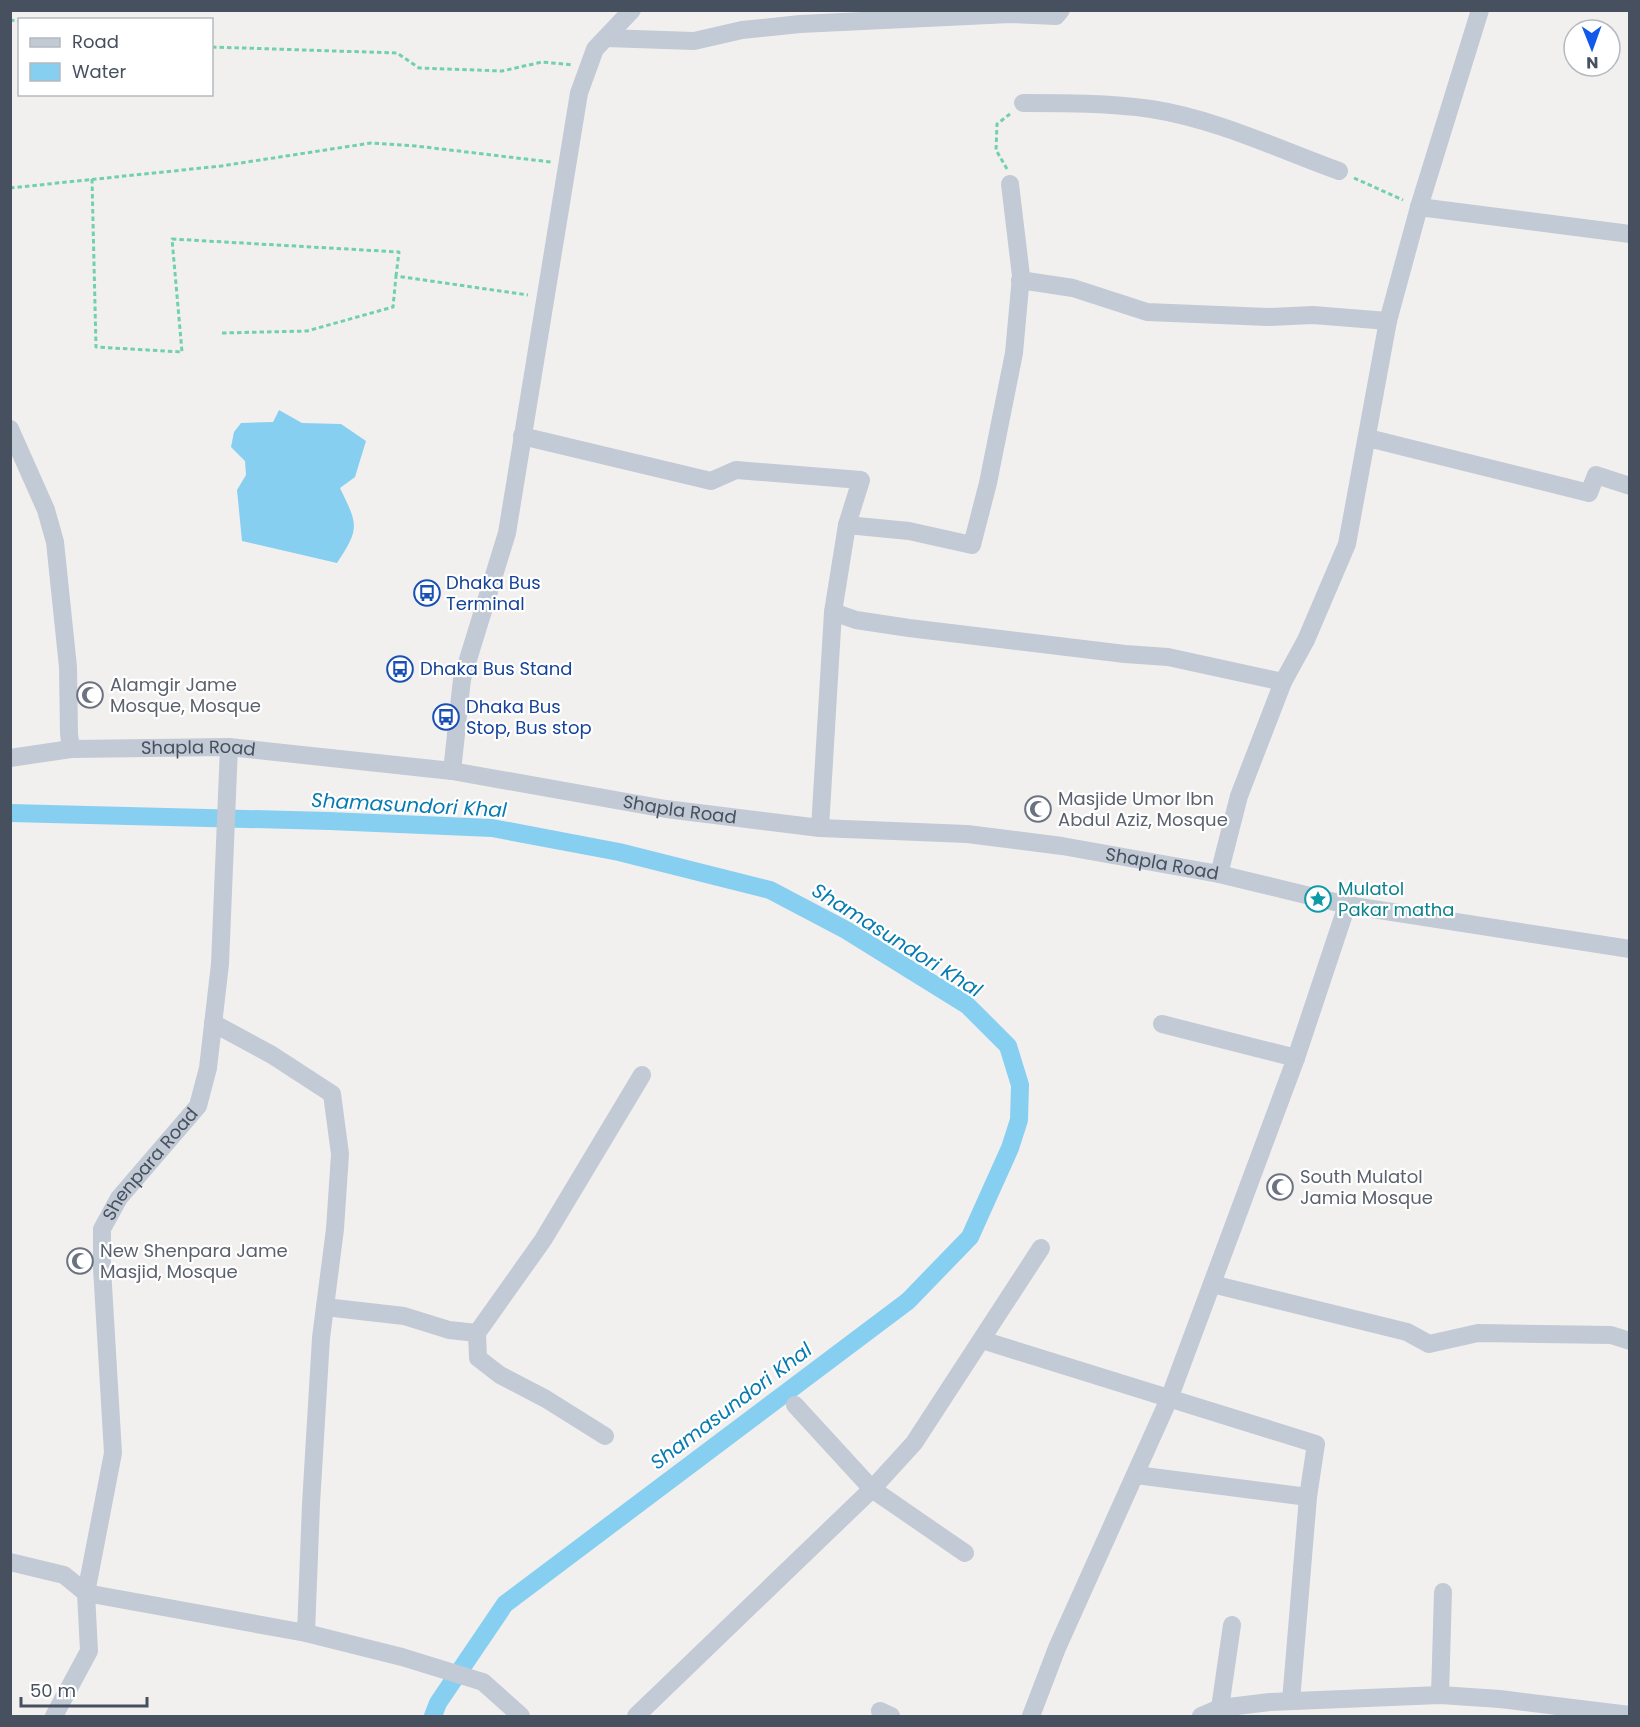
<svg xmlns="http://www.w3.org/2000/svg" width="1640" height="1727" font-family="Poppins,sans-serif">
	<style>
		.water { fill: #87cff0 }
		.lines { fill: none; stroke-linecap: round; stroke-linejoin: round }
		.canal { stroke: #87cff0; stroke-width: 18 }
		.path { stroke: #72d1ac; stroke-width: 3; stroke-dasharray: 4.5 3; stroke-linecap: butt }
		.minor { stroke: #c2cad5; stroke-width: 18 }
		.labels { text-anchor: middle; stroke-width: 4.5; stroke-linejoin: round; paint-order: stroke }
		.transit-label { font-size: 18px; fill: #164399; stroke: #fff; text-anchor: start }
		.worship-label { font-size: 18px; fill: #5b616d; stroke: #fff; text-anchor: start }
		.street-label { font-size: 18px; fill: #46505e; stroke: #fff }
		.culture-label { font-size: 18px; fill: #0d838f; stroke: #fff; text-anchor: start }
		.water-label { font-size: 20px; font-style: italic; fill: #067bb2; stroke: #fff }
	</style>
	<rect width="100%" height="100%" fill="#f2f0ef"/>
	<path class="water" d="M 279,410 L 302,423 L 341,424 L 366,441 L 355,477 L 340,488 C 358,525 360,528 337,563 L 242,541 L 237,490 L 246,475 L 245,461 L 231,447 L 234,432 L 241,423 L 273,422 Z"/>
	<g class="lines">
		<path class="canal" d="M 10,813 L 329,821 L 492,828 L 619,852 L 770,890 L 846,930 L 967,1005 L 1008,1046 L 1020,1085 L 1019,1120 L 1010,1148 L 970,1237 L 908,1301 L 505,1604 L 438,1703 L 433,1716"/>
		<path class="path" d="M 10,20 L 20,21
			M 212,47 L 397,53 L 419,68 L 502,71 L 542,62 L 573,65
			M 1007,169 L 996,150 L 997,124 L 1010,114
			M 1354,178 L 1403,200
			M 92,179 L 96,347 L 182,352 L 172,239 L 399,252 L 396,276
			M 10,188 L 221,166 L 371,143 L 416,146 L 551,162
			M 222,333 L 307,331 L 393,307 L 396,276 L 528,295"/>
		<g class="minor">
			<path d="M 606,38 L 694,41 L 742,30 L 800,24 L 1010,14 L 1056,16 L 1061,10"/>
			<path d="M 1023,103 C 1066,103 1109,103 1151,109 C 1216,119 1278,149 1339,171"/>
			<path d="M 1419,207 L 1630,234"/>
			<path d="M 1020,280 L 1073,288 L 1147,312 L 1268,317 L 1313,315 L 1388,321"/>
			<path d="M 10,429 L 46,510 L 55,542 L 68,667 L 69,734 L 71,749"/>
			<path d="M 522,436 L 711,481 L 736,470 L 861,480 L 847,525 L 909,531 L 972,545 L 988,483 L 1014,353 L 1021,276 L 1010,184"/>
			<path d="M 1368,438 L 1589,493 L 1596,475 L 1630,486"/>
			<path d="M 833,612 L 856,620 L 909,628 L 1125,654 L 1168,657 L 1283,682"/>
			<path id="s1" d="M 10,758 L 71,749 L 229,747 L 452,771 L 666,809 L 820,828 L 967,834 L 1062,846 L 1219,874 L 1347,905 L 1630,949"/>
			<path d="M 452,771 L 462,679 L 507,533 L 579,93 L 595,49 L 632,10"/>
			<path d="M 820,828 L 833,612 L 847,525"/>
			<path d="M 1219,874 L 1239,796 L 1283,682 L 1306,640 L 1347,544 L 1388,321 L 1419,207 L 1480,10"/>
			<path d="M 213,1023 L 272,1055 L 332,1094 L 340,1154 L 335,1229 L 321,1338 L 311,1504 L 306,1633"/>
			<path d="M 1162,1024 L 1296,1058"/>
			<path d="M 1212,1284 L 1407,1332 L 1429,1344 L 1478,1333 L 1611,1335 L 1630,1341"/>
			<path d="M 325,1307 L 404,1316 L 449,1330 L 477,1333"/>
			<path d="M 982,1340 L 1316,1444 L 1308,1497 L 1291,1701"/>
			<path d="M 795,1405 L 872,1489 L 965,1553"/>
			<path d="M 605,1436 L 546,1399 L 500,1375 L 478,1358 L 477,1333 L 543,1240 L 642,1075"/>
			<path d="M 1136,1475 L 1308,1497"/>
			<path d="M 10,1562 L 64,1575 L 86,1593 L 306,1633 L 402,1657 L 483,1682 L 521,1716"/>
			<path d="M 1440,1695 L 1443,1592"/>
			<path d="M 1220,1708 L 1232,1625"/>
			<path d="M 880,1711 L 891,1716"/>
			<path id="s2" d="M 54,1716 L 89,1651 L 86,1593 L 113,1453 L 102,1268 L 102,1229 L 119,1198 L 198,1106 L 208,1068 L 220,964 L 229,747"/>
			<path d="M 636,1716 L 872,1489 L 914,1443 L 1041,1248"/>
			<path d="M 1031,1716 L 1057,1648 L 1169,1399 L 1296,1058 L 1347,905"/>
			<path d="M 1201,1716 L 1220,1708 L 1270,1702 L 1440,1695 L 1500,1699 L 1630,1715"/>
		</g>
	</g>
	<defs>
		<g id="bus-ring" transform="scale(1.35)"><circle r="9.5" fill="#fff" stroke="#1a4fb4" stroke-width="1.5"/><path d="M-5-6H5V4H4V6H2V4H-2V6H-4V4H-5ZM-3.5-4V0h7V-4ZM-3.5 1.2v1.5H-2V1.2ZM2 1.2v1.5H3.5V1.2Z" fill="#1a4fb4"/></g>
		<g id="mosque-ring" transform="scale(1.35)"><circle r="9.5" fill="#fff" stroke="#6b7280" stroke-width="1.5"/><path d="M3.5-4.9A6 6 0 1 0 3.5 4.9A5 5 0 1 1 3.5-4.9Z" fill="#6b7280"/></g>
		<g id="sight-ring" transform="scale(1.35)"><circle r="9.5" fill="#fff" stroke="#0f9aa8" stroke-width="1.5"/><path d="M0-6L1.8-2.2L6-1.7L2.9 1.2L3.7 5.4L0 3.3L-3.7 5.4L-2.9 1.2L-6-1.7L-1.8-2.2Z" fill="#0f9aa8"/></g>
	</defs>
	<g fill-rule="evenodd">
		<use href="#bus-ring" x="427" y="593"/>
		<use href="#bus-ring" x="400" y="669"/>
		<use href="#mosque-ring" x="90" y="695"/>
		<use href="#bus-ring" x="446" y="717"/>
		<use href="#mosque-ring" x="1038" y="809"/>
		<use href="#sight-ring" x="1318" y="899"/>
		<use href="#mosque-ring" x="1280" y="1187"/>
		<use href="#mosque-ring" x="80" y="1261"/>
	</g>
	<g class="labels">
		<g class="transit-label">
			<text x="446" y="589">Dhaka Bus<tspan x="446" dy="21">Terminal</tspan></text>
			<text x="420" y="675">Dhaka Bus Stand</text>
			<text x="466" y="713">Dhaka Bus<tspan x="466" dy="21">Stop, Bus stop</tspan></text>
		</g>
		<g class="worship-label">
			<text x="110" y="691">Alamgir Jame<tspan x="110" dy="21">Mosque, Mosque</tspan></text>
			<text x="1058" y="805">Masjide Umor Ibn<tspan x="1058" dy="21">Abdul Aziz, Mosque</tspan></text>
			<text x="1300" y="1183">South Mulatol<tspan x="1300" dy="21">Jamia Mosque</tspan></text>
			<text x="100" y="1257">New Shenpara Jame<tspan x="100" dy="21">Masjid, Mosque</tspan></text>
		</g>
		<g class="street-label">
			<text dy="6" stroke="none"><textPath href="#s1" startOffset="189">Shapla Road</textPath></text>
			<text dy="6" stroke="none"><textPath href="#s1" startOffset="675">Shapla Road</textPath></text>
			<text dy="6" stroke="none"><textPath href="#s1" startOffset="1161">Shapla Road</textPath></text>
			<text dy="6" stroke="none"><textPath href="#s2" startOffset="580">Shenpara Road</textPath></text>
		</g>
		<g class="culture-label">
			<text x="1338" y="895">Mulatol<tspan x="1338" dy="21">Pakar matha</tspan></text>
		</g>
		<g class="water-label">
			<text transform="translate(409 805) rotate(3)" y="7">Shamasundori Khal</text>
			<text transform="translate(897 940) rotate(32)" y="7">Shamasundori Khal</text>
			<text transform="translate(731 1406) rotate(-37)" y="7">Shamasundori Khal</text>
		</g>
	</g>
	<rect width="1640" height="1727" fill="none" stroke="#46505e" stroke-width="24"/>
	<rect x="18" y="18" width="195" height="78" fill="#ffffff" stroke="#b5b9bf" stroke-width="1.5"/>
	<rect x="30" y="38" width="30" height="9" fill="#c2cad5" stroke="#b5b9bf" stroke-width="1.5"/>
	<text x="72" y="48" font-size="18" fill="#46505e">Road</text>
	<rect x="30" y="63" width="30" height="18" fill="#87cff0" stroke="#b5b9bf" stroke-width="1.5"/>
	<text x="72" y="78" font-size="18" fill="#46505e">Water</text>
	<g transform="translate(1592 48) rotate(179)"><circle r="28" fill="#ffffff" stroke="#b5b9bf" stroke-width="1.5"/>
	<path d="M0-4.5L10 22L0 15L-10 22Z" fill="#1159eb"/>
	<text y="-9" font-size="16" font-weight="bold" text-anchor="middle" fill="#46505e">N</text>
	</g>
	<path d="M21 1697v9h126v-9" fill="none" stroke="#46505e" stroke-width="3"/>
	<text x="30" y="1697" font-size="18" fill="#46505e" stroke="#ffffff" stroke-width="4.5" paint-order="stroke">50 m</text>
</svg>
